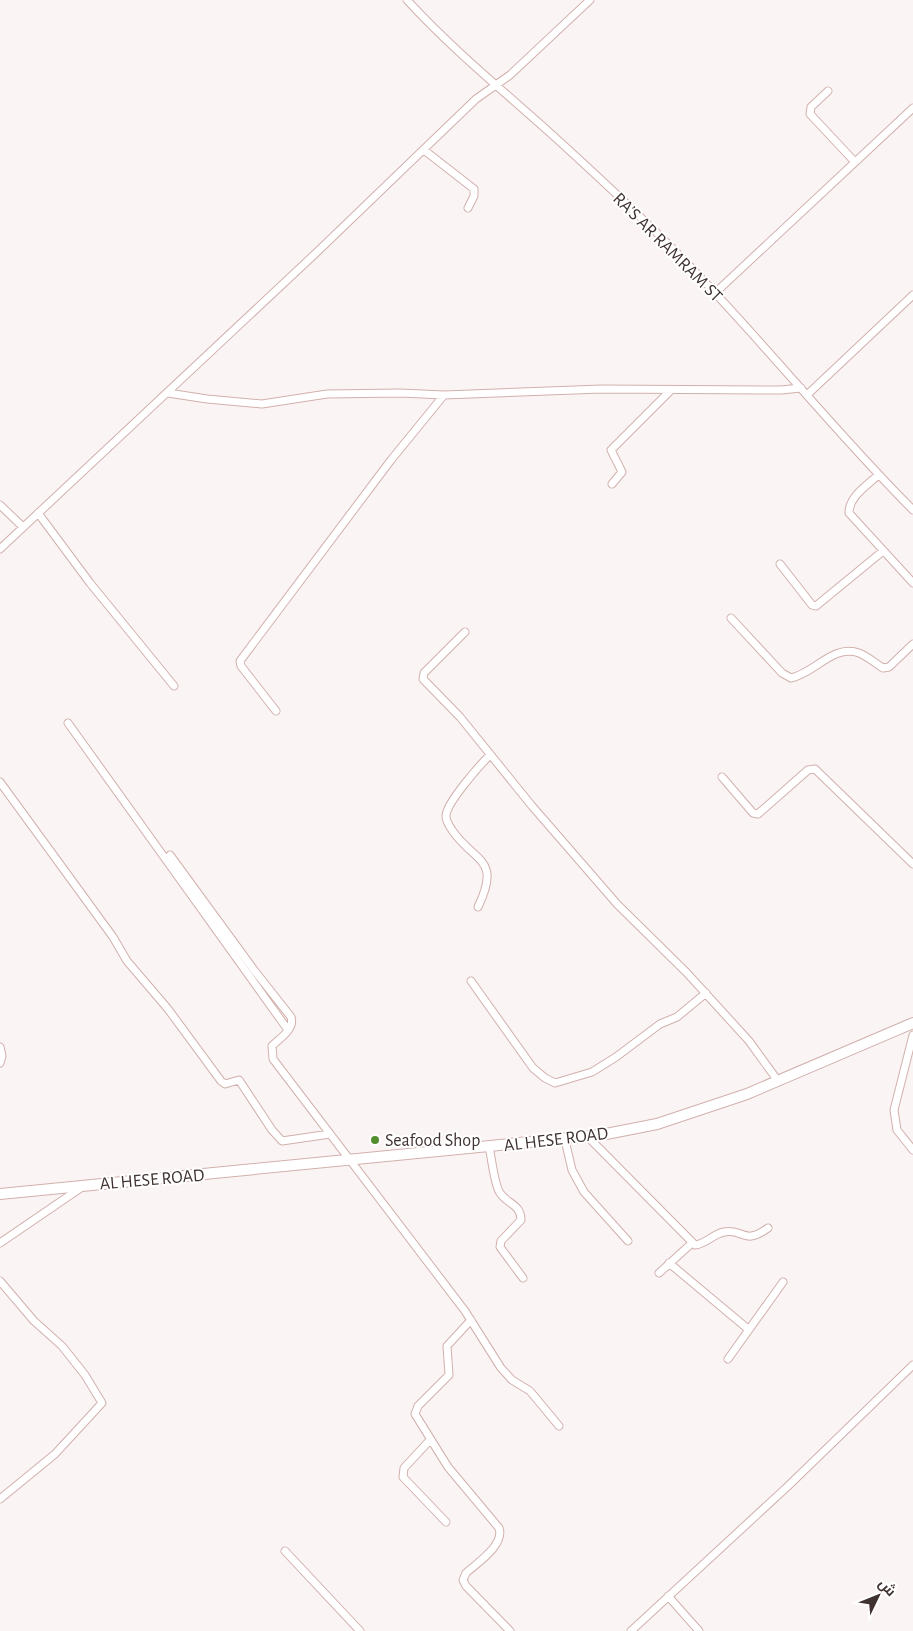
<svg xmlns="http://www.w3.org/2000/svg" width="913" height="1631" font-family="'Alegreya Sans',Cairo,sans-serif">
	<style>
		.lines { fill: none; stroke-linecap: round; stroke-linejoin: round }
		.street-casing { stroke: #d1b0ad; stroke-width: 9 }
		.secondary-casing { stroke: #d1b0ad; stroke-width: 12 }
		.street { stroke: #fff; stroke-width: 7 }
		.secondary { stroke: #fff; stroke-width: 10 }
		.poi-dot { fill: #538e2c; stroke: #fff; stroke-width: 2 }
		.labels { text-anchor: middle; stroke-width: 4; stroke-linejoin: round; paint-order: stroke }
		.street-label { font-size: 18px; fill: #3f3231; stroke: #fff }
		.poi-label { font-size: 18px; fill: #3f3231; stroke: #fff; text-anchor: start }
	</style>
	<rect width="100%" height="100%" fill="#fbf4f4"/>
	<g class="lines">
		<g class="street-casing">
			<path id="street" d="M 407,0 C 451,48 500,88 548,131 C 590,169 632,208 672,248 C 756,332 829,426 913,510
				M 828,91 L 811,107 L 810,114 L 854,161
				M 424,150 L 474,189 L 474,196 L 468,208
				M 715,293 L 913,108
				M 168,393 L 207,399 L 262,404 L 327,394 L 400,393 L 444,395
				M 808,394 L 913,295
				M 878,475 C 867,486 849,496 849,513 L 913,583
				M 612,484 L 622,472 L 611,450 L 671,390
				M 0,505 L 23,527
				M 38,513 L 90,583 L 174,686
				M 0,549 L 316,253 L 476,99 L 510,75 L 590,0
				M 780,564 L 812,605 L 816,606 L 883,551
				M 731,618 L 782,673 L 791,678 C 815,673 833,644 859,653 C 867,656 875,663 883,668 L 889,667 L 913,644
				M 465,632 L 424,673 L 423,679 L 460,717 L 532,806 L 617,904 L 687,973 L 749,1041 L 778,1081
				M 276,711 L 241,666 L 240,661 L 391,460 L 444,395 L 601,389 L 781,390 L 801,388
				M 68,723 L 288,1030
				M 722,777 L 753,813 L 758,814 L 808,770 L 815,769 L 913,864
				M 0,782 L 113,937 L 127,961 L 168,1009 L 221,1081 L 225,1084 L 239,1080 L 272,1130 L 282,1141 L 330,1134
				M 170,855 L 254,970 L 291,1017 C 295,1029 280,1038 272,1046 L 273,1059 L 465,1311 L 501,1368 L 512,1380 L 530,1391 L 559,1426
				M 478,907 C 502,857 474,863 452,830 C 449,825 446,822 446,816 C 446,803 480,765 490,755
				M 471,981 L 533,1068 L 545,1078 L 555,1083 L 592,1072 L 616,1057 L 660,1024 L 677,1017 L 706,993
				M 913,1035 L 894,1110 L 897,1130 L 913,1150
				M 0,1047 L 2,1056 L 0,1063
				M 588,1137 L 695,1245 C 706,1244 713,1234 724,1232 C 744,1228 743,1246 768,1228
				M 565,1140 L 572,1170 L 584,1192 L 628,1241
				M 489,1147 C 492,1159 494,1184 500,1193 C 507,1204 521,1204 521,1220 L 501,1241 L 500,1247 L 523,1278
				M 0,1243 L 82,1187
				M 669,1263 L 748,1329
				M 659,1273 L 692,1243
				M 0,1281 L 34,1321 L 62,1346 L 85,1375 L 102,1403 L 55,1454 L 0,1499
				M 471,1320 L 447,1346 L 449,1375 L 418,1406 L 415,1414 L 448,1467 L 499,1528 C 505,1545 477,1563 466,1573 L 463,1580 L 466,1586 L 510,1631
				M 728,1359 L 783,1282
				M 430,1440 L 404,1468 L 403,1477 L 446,1522
				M 285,1551 L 360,1631
				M 668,1596 L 699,1631
				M 631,1631 L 787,1487 L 913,1365"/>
		</g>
		<g class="secondary-casing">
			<path id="secondary" d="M 0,1194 L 601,1135 L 657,1124 L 747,1094 L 913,1023"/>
		</g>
		<use href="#street" class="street"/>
		<use href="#secondary" class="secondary"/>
	</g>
	<circle class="poi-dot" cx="375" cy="1140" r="5"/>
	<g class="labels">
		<g class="street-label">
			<text transform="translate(668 247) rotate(45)" y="6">RA’S AR RAMRAM ST</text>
			<text transform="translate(556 1139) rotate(-7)" y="6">AL HESE ROAD</text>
			<text transform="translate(152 1179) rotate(-5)" y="6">AL HESE ROAD</text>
		</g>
		<g class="poi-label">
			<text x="385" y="1146">Seafood Shop</text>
		</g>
	</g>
	<g transform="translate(878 1596) rotate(47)" stroke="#ffffff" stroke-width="4" paint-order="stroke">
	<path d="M0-4L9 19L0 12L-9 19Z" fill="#3f3231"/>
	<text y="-8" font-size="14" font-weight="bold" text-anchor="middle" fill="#3f3231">ش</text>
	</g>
</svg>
